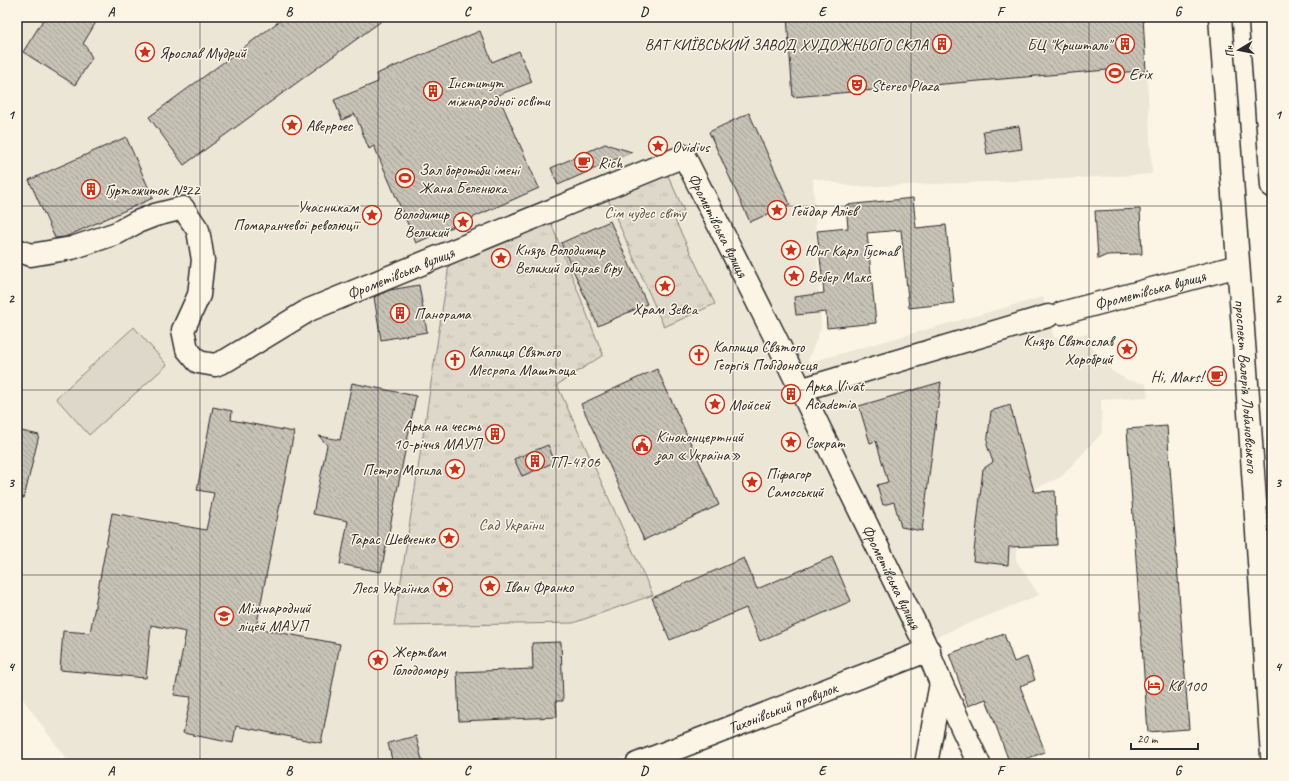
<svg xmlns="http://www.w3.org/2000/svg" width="1289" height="781" font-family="Caveat,sans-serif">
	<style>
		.built { fill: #ece6d7 }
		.green { fill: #ded8ca; stroke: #84827a }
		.park { fill: url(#park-tufts); stroke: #84827a }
		.building { fill: url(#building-back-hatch); stroke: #2b2b2b }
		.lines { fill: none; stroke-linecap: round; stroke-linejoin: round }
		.street-casing { stroke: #2b2b2b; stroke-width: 25 }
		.primary-casing { stroke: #2b2b2b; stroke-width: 25 }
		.street { stroke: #fcf5e5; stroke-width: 22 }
		.primary { stroke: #fcf5e5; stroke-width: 22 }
		.grid { fill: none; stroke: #2b2b2b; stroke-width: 1; stroke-opacity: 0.55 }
		.labels { text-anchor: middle; stroke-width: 3; stroke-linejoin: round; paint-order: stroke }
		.poi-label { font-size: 16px; fill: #2b2b2b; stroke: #fcf5e5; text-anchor: start }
		.park-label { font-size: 16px; fill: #585653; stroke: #fcf5e5 }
		.street-label { font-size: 16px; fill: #2b2b2b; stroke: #fcf5e5 }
		.neatline { fill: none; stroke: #2b2b2b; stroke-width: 1.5 }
		.grid-label { font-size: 13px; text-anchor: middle; font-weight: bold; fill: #2b2b2b }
	</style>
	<defs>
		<pattern id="park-tufts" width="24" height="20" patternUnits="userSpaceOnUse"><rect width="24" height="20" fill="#ded8ca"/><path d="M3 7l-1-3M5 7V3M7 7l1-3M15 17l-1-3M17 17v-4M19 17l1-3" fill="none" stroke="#bfbaae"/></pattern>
		<pattern id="building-back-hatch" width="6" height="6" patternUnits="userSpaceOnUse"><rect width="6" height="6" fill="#c8c3b7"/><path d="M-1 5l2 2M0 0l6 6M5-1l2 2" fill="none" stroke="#a39f95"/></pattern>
	</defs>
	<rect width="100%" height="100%" fill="#fcf5e5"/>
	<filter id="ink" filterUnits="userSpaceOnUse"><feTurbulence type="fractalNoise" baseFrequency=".025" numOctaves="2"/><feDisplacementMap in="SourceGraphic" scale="8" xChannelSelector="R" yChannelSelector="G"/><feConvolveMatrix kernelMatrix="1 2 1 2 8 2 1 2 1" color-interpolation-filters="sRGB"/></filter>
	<g filter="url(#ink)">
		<path class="built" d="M 17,17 L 1144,17 L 1152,174 L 1043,180 L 854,187 L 813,178 L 821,328 L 807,363 L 1043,297 L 1054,338 L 1087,334 L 1093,348 L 1112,371 L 1127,380 L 1146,384 L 1148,397 L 1101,400 L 1102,433 L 1061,477 L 1021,495 L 1016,560 L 1039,595 L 924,642 L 607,764 L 70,764 L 17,691 Z"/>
		<path class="green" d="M 134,327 L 167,365 L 89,435 L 56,398 Z"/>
		<path class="park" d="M 666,171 L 684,211 L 673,216 L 715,304 L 664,327 L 607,197 Z
			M 551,223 L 603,355 L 557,385 L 653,595 L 573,623 L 394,626 L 449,265 Z"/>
		<path class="building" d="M 45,17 L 99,17 L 83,44 L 86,46 L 92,58 L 75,85 L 23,52 Z
			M 285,17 L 387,17 L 184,165 L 149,117 Z
			M 787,17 L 1143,17 L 1146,71 L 1107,73 L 1107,70 L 793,97 Z
			M 480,31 L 492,62 L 519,51 L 532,82 L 498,95 L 539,188 L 416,243 L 374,146 L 369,149 L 355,114 L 342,120 L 334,100 L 378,82 L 376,74 Z
			M 749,113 L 790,204 L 750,222 L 709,132 Z
			M 1019,126 L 1022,149 L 987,154 L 983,131 Z
			M 126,137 L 153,198 L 65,237 L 55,238 L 29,180 Z
			M 605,144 L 632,152 L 558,185 L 551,168 Z
			M 913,198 L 916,228 L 946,225 L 954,303 L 909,308 L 901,230 L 867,233 L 876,323 L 827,328 L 826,312 L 796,315 L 794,297 L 824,293 L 817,231 L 848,228 L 846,205 Z
			M 1140,209 L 1142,254 L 1107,255 L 1098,259 L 1095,211 Z
			M 610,221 L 647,304 L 598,326 L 561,243 Z
			M 419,285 L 427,332 L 381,340 L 374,297 L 390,290 Z
			M 657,369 L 719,505 L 644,540 L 581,404 Z
			M 941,382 L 922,531 L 901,527 L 894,502 L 883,505 L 877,485 L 888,482 L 876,441 L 870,443 L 859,406 Z
			M 352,383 L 416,396 L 381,572 L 340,564 L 348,521 L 313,514 L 327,445 L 319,436 L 340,440 Z
			M 1010,405 L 1034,492 L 1055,491 L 1057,545 L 1009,547 L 1008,565 L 973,561 L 983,469 L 993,462 L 987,445 L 991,411 Z
			M 213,407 L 232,411 L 231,420 L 294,432 L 256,628 L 340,644 L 321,743 L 236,726 L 233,743 L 183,733 L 191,697 L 174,695 L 186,632 L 151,625 L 146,678 L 60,670 L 63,631 L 90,633 L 112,513 L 206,530 L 214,493 L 197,490 Z
			M 1167,426 L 1189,729 L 1148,732 L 1127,429 Z
			M 17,430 L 39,435 L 24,498 L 17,497 Z
			M 548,445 L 555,462 L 522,476 L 514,459 Z
			M 832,557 L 851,601 L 760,641 L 746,608 L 670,640 L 652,598 L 744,558 L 757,589 Z
			M 1004,634 L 1014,662 L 1027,657 L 1035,680 L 1020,686 L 1045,752 L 1012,764 L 1010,764 L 986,699 L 968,706 L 949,654 Z
			M 561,642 L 563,701 L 556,701 L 557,717 L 459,721 L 457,672 L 533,669 L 532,643 Z
			M 416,736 L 423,764 L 393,764 L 388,743 Z"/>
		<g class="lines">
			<g class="street-casing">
				<g id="street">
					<path id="s1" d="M 17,250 L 31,255 L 72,248 L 117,233 L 137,222 L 155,215 L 183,208 L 198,230 L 203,260 L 199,295 L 183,330 L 187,349 L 198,362 L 215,365 L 227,360 L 309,310 L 684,156 L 773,333 L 924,642 L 941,683 L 979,764"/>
					<path id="s2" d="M 1062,313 L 1238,266"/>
					<path d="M 800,390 L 1048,316"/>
					<path id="s3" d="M 637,764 L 929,650"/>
					<path d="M 926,764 L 941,683"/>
				</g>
			</g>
			<g class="primary-casing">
				<g id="primary">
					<path id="s4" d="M 1220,17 L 1248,397 L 1272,756"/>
					<path d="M 1260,17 L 1272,186"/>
				</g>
			</g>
			<use href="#street" class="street"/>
			<use href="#primary" class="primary"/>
		</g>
	</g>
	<path class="grid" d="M 200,17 L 200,764M 378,17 L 378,764M 556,17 L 556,764M 733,17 L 733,764M 911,17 L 911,764M 1089,17 L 1089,764M 17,206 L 1272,206M 17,390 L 1272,390M 17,575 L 1272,575"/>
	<defs>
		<g id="building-ring" transform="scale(1)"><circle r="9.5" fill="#fcf5e5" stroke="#c8321e" stroke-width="1.5"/><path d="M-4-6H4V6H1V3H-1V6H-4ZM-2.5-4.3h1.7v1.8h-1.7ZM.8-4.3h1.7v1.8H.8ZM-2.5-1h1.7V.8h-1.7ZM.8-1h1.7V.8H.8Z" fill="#c8321e"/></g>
		<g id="sight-ring" transform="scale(1)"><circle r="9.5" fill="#fcf5e5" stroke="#c8321e" stroke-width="1.5"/><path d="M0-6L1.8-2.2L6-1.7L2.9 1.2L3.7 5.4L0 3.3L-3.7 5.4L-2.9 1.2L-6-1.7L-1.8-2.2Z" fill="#c8321e"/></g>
		<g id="stadium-ring" transform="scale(1)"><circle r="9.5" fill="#fcf5e5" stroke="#c8321e" stroke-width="1.5"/><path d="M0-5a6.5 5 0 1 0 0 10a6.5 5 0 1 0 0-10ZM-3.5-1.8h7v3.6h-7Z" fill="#c8321e"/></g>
		<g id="theatre-ring" transform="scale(1)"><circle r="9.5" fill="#fcf5e5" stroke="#c8321e" stroke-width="1.5"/><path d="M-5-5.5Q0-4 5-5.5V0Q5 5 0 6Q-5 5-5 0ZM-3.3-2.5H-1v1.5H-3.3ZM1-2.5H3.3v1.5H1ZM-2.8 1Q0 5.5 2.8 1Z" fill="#c8321e"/></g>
		<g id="cafe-ring" transform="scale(1)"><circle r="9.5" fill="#fcf5e5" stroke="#c8321e" stroke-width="1.5"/><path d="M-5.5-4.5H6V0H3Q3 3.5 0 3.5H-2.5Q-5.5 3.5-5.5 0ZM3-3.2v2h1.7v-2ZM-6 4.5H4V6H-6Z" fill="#c8321e"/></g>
		<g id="church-ring" transform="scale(1)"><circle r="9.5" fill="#fcf5e5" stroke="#c8321e" stroke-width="1.5"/><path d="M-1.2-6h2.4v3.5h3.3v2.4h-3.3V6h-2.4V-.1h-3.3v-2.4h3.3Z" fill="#c8321e"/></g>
		<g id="civic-ring" transform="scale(1)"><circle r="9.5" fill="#fcf5e5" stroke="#c8321e" stroke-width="1.5"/><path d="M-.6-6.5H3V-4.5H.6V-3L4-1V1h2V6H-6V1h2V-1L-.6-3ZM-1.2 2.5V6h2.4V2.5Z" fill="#c8321e"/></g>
		<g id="school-ring" transform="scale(1)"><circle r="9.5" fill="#fcf5e5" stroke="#c8321e" stroke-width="1.5"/><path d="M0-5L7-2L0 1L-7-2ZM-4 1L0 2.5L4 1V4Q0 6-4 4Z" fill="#c8321e"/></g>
		<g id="hotel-ring" transform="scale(1)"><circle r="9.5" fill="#fcf5e5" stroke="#c8321e" stroke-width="1.5"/><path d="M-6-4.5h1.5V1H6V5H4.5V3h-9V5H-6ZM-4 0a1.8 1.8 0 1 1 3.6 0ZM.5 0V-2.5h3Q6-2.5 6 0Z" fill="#c8321e"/></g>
	</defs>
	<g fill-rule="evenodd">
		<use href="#building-ring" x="942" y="44"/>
		<use href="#building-ring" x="1125" y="44"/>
		<use href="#sight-ring" x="145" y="52"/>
		<use href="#stadium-ring" x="1115" y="73"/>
		<use href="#theatre-ring" x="857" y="85"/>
		<use href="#building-ring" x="433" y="91"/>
		<use href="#sight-ring" x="292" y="125"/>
		<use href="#sight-ring" x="658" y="146"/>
		<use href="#cafe-ring" x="584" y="162"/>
		<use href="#stadium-ring" x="405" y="178"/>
		<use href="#building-ring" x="91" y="189"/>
		<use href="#sight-ring" x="777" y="210"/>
		<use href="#sight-ring" x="372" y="215"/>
		<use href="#sight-ring" x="463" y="222"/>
		<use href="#sight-ring" x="791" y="250"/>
		<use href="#sight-ring" x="501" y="258"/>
		<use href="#sight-ring" x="794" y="276"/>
		<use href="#sight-ring" x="665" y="286"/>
		<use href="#building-ring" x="400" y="313"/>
		<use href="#sight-ring" x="1127" y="349"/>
		<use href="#church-ring" x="699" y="355"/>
		<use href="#church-ring" x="455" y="360"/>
		<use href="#cafe-ring" x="1217" y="376"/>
		<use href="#building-ring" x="791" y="394"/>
		<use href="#sight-ring" x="715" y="404"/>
		<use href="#building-ring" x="495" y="434"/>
		<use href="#sight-ring" x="791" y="442"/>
		<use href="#civic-ring" x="642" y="445"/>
		<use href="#building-ring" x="535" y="461"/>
		<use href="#sight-ring" x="455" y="469"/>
		<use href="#sight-ring" x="752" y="482"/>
		<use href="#sight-ring" x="449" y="538"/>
		<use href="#sight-ring" x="490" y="586"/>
		<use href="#sight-ring" x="443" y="587"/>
		<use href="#school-ring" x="224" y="616"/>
		<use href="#sight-ring" x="378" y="660"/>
		<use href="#hotel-ring" x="1154" y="685"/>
	</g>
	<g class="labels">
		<g class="poi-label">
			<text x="928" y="50" text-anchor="end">ВАТ КИЇВСЬКИЙ ЗАВОД ХУДОЖНЬОГО СКЛА</text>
			<text x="1111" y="50" text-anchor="end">БЦ "Кришталь"</text>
			<text x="159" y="58">Ярослав Мудрий</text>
			<text x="1129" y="79">Erix</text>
			<text x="447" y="88">Інститут<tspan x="447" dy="18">міжнародної освіти</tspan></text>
			<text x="871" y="91">Stereo Plaza</text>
			<text x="306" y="131">Аверроес</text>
			<text x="672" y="152">Ovidius</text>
			<text x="598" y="168">Rich</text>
			<text x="419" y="175">Зал боротьби імені<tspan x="419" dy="18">Жана Беленюка</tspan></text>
			<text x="105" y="195">Гуртожиток №22</text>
			<text x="358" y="212" text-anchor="end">Учасникам<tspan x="358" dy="18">Помаранчевої революції</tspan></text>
			<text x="791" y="216">Гейдар Алієв</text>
			<text x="449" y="219" text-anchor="end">Володимир<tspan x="449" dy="18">Великий</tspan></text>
			<text x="515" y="255">Князь Володимир<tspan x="515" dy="18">Великий обирає віру</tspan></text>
			<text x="805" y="256">Юнг Карл Густав</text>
			<text x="808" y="282">Вебер Макс</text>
			<text x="665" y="314" text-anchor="middle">Храм Зевса</text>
			<text x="414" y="319">Панорама</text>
			<text x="1113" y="346" text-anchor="end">Князь Святослав<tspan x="1113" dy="18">Хоробрий</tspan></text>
			<text x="713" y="352">Каплиця Святого<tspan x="713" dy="18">Георгія Побідоносця</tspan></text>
			<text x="469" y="357">Каплиця Святого<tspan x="469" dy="18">Месропа Маштоца</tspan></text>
			<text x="1203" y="382" text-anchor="end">Hi, Mars!</text>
			<text x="805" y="391">Арка Vivat<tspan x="805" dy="18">Academia</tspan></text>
			<text x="729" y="410">Мойсей</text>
			<text x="481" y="431" text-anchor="end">Арка на честь<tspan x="481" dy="18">10-річчя МАУП</tspan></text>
			<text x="656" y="442">Кіноконцертний<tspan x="656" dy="18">зал «Україна»</tspan></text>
			<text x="805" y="448">Сократ</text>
			<text x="549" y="467">ТП-4706</text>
			<text x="441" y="475" text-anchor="end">Петро Могила</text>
			<text x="766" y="479">Піфагор<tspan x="766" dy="18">Самоський</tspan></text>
			<text x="435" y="544" text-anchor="end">Тарас Шевченко</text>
			<text x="504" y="592">Іван Франко</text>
			<text x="429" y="593" text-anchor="end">Леся Українка</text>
			<text x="238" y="613">Міжнародний<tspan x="238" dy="18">ліцей МАУП</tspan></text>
			<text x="392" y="657">Жертвам<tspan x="392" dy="18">Голодомору</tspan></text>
			<text x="1168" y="691">Кв 100</text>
		</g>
		<g class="park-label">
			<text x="645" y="218">Сім чудес світу</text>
			<text x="511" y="530">Сад України</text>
		</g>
		<g class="street-label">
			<text dy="6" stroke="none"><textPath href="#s1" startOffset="951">Фрометівська вулиця</textPath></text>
			<text dy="6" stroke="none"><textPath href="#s1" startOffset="567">Фрометівська вулиця</textPath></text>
			<text dy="6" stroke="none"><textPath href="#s2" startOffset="91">Фрометівська вулиця</textPath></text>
			<text dy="6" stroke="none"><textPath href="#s4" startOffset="370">проспект Валерія Лобановського</textPath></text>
			<text dy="6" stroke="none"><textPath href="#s1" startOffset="1343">Фрометівська вулиця</textPath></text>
			<text dy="6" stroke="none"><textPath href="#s3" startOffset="156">Тихонівський провулок</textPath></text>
		</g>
	</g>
	<rect width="1289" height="781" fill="none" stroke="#fcf5e5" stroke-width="44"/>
	<g transform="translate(1239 50) rotate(260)" stroke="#fcf5e5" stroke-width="3" paint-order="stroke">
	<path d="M0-3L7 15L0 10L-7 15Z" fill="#2b2b2b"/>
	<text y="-6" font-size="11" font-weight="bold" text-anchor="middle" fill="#2b2b2b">Пн</text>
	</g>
	<path d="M1131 743v6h67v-6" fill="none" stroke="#2b2b2b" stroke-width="2"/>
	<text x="1137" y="743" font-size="12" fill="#2b2b2b" stroke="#fcf5e5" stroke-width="3" paint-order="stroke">20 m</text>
	<rect x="22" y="22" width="1245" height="737" class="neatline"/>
	<g class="grid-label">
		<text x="111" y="16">A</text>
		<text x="289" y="16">B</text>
		<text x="467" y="16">C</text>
		<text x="644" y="16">D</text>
		<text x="822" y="16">E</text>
		<text x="1000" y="16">F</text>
		<text x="1178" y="16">G</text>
		<text x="11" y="119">1</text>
		<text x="1278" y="119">1</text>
		<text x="11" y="303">2</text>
		<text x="1278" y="303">2</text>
		<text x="11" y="487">3</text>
		<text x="1278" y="487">3</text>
		<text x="11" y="671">4</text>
		<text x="1278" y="671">4</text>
		<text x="111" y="775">A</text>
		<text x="289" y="775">B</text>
		<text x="467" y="775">C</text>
		<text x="644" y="775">D</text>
		<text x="822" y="775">E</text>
		<text x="1000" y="775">F</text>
		<text x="1178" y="775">G</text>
	</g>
</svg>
